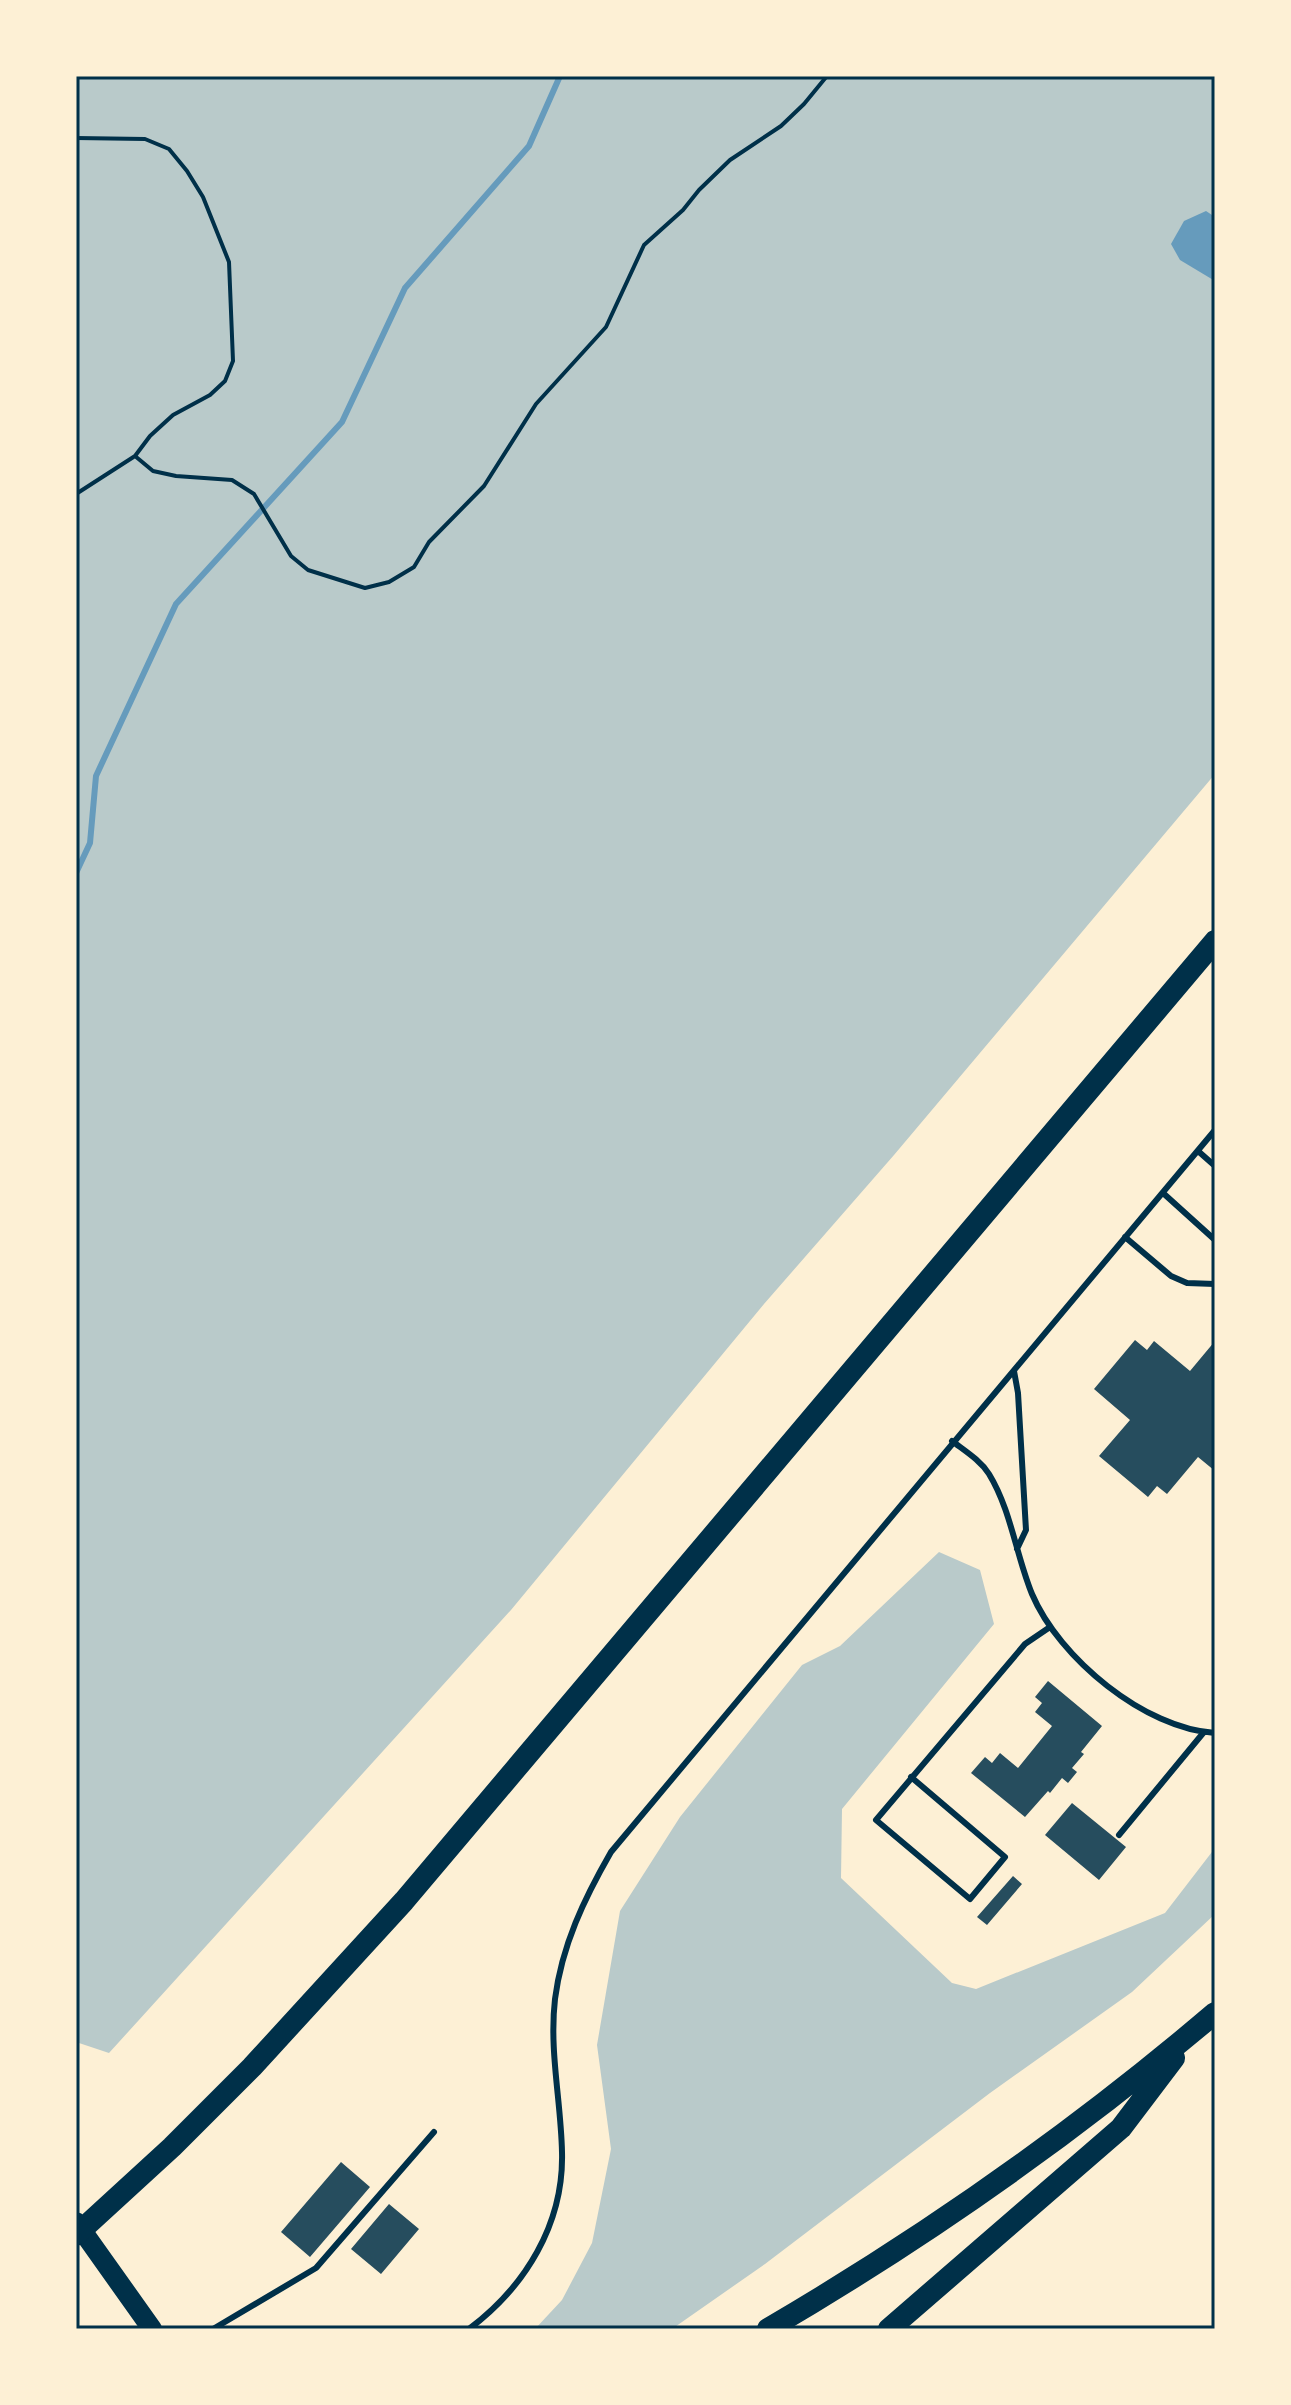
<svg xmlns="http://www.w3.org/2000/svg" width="1291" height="2405" font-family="'Libre Baskerville',serif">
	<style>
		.green { fill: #b9caca }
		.water { fill: #669bbc }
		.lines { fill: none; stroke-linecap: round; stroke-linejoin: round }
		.stream { stroke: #669bbc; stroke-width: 6 }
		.building { fill: #264d5e }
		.path { stroke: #003049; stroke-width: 4 }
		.service { stroke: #003049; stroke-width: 6 }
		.primary { stroke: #003049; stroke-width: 20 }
		.motorway { stroke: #003049; stroke-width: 22 }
		.neatline { fill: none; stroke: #003049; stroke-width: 3 }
	</style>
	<rect width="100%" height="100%" fill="#fdf0d5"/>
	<path class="green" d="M 76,76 L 1215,76 L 1215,774 L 894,1155 L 764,1304 L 511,1610 L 109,2053 L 76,2042 Z
		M 939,1552 L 980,1570 L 994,1624 L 842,1809 L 841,1878 L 952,1983 L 976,1989 L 1165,1913 L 1215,1848 L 1215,1914 L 1132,1992 L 990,2093 L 765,2264 L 672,2329 L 535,2329 L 562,2300 L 592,2243 L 611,2149 L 597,2045 L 620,1911 L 680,1817 L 802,1665 L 840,1646 Z"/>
	<path class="water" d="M 1206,211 L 1215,217 L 1215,281 L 1180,260 L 1171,244 L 1184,221 Z"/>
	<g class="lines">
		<path class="stream" d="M 76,873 L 90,843 L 96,776 L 176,604 L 342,422 L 405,288 L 529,146 L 560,76"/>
	</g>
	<path class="building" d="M 1135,1340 L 1147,1350 L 1154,1341 L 1190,1371 L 1215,1341 L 1215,1471 L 1198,1457 L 1167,1494 L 1157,1486 L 1148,1497 L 1099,1456 L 1130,1420 L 1094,1389 Z
		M 1048,1681 L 1102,1726 L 1081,1752 L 1084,1754 L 1072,1768 L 1077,1772 L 1068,1783 L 1062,1778 L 1050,1793 L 1048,1791 L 1025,1817 L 971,1773 L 985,1757 L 992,1763 L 1000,1753 L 1018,1768 L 1052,1726 L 1035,1712 L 1042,1703 L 1035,1697 Z
		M 1072,1803 L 1126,1847 L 1099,1880 L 1045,1835 Z
		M 1013,1876 L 1022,1884 L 987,1925 L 977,1917 Z
		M 341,2162 L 370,2187 L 310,2257 L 281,2232 Z
		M 389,2204 L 419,2229 L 381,2274 L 351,2249 Z"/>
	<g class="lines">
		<path class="path" d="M 76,138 L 145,139 L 169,149 L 187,171 L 203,197 L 229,262 L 233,361 L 225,381 L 210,395 L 173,415 L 150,436 L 135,456
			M 76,494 L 135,456 L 153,471 L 176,476 L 232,480 L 254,494 L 291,556 L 308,570 L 365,588 L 389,582 L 414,567 L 429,542 L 484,486 L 536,404 L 606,327 L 644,245 L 683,210 L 699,190 L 730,160 L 781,126 L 804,104 L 827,76"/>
		<path class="service" d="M 1198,1151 L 1215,1166
			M 1163,1193 L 1215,1240
			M 1125,1237 L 1171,1276 L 1187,1283 L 1215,1284
			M 1014,1371 L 1018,1393 L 1026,1530 L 1017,1549
			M 952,1441 C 965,1451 980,1460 989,1474 C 1011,1510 1016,1555 1032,1594 C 1059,1658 1145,1729 1215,1733
			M 911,1777 L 1005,1857 L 970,1899 L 876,1820 L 1025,1644 L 1050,1627
			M 1119,1835 L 1204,1732
			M 213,2329 L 316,2268 L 434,2132
			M 469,2329 C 525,2287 564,2224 562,2152 C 561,2101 549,2051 555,1999 C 562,1945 584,1899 611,1852 L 1215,1130"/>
		<path class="primary" d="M 76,2222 L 152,2329"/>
		<path class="motorway" d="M 76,2235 L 172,2147 L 252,2067 L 404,1901 L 1215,941
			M 768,2329 C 927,2236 1075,2132 1215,2013
			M 889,2329 L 1121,2128 L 1174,2058"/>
	</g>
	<rect width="1291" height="2405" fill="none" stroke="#fdf0d5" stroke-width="156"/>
	<rect x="78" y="78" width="1135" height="2249" class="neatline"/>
</svg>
